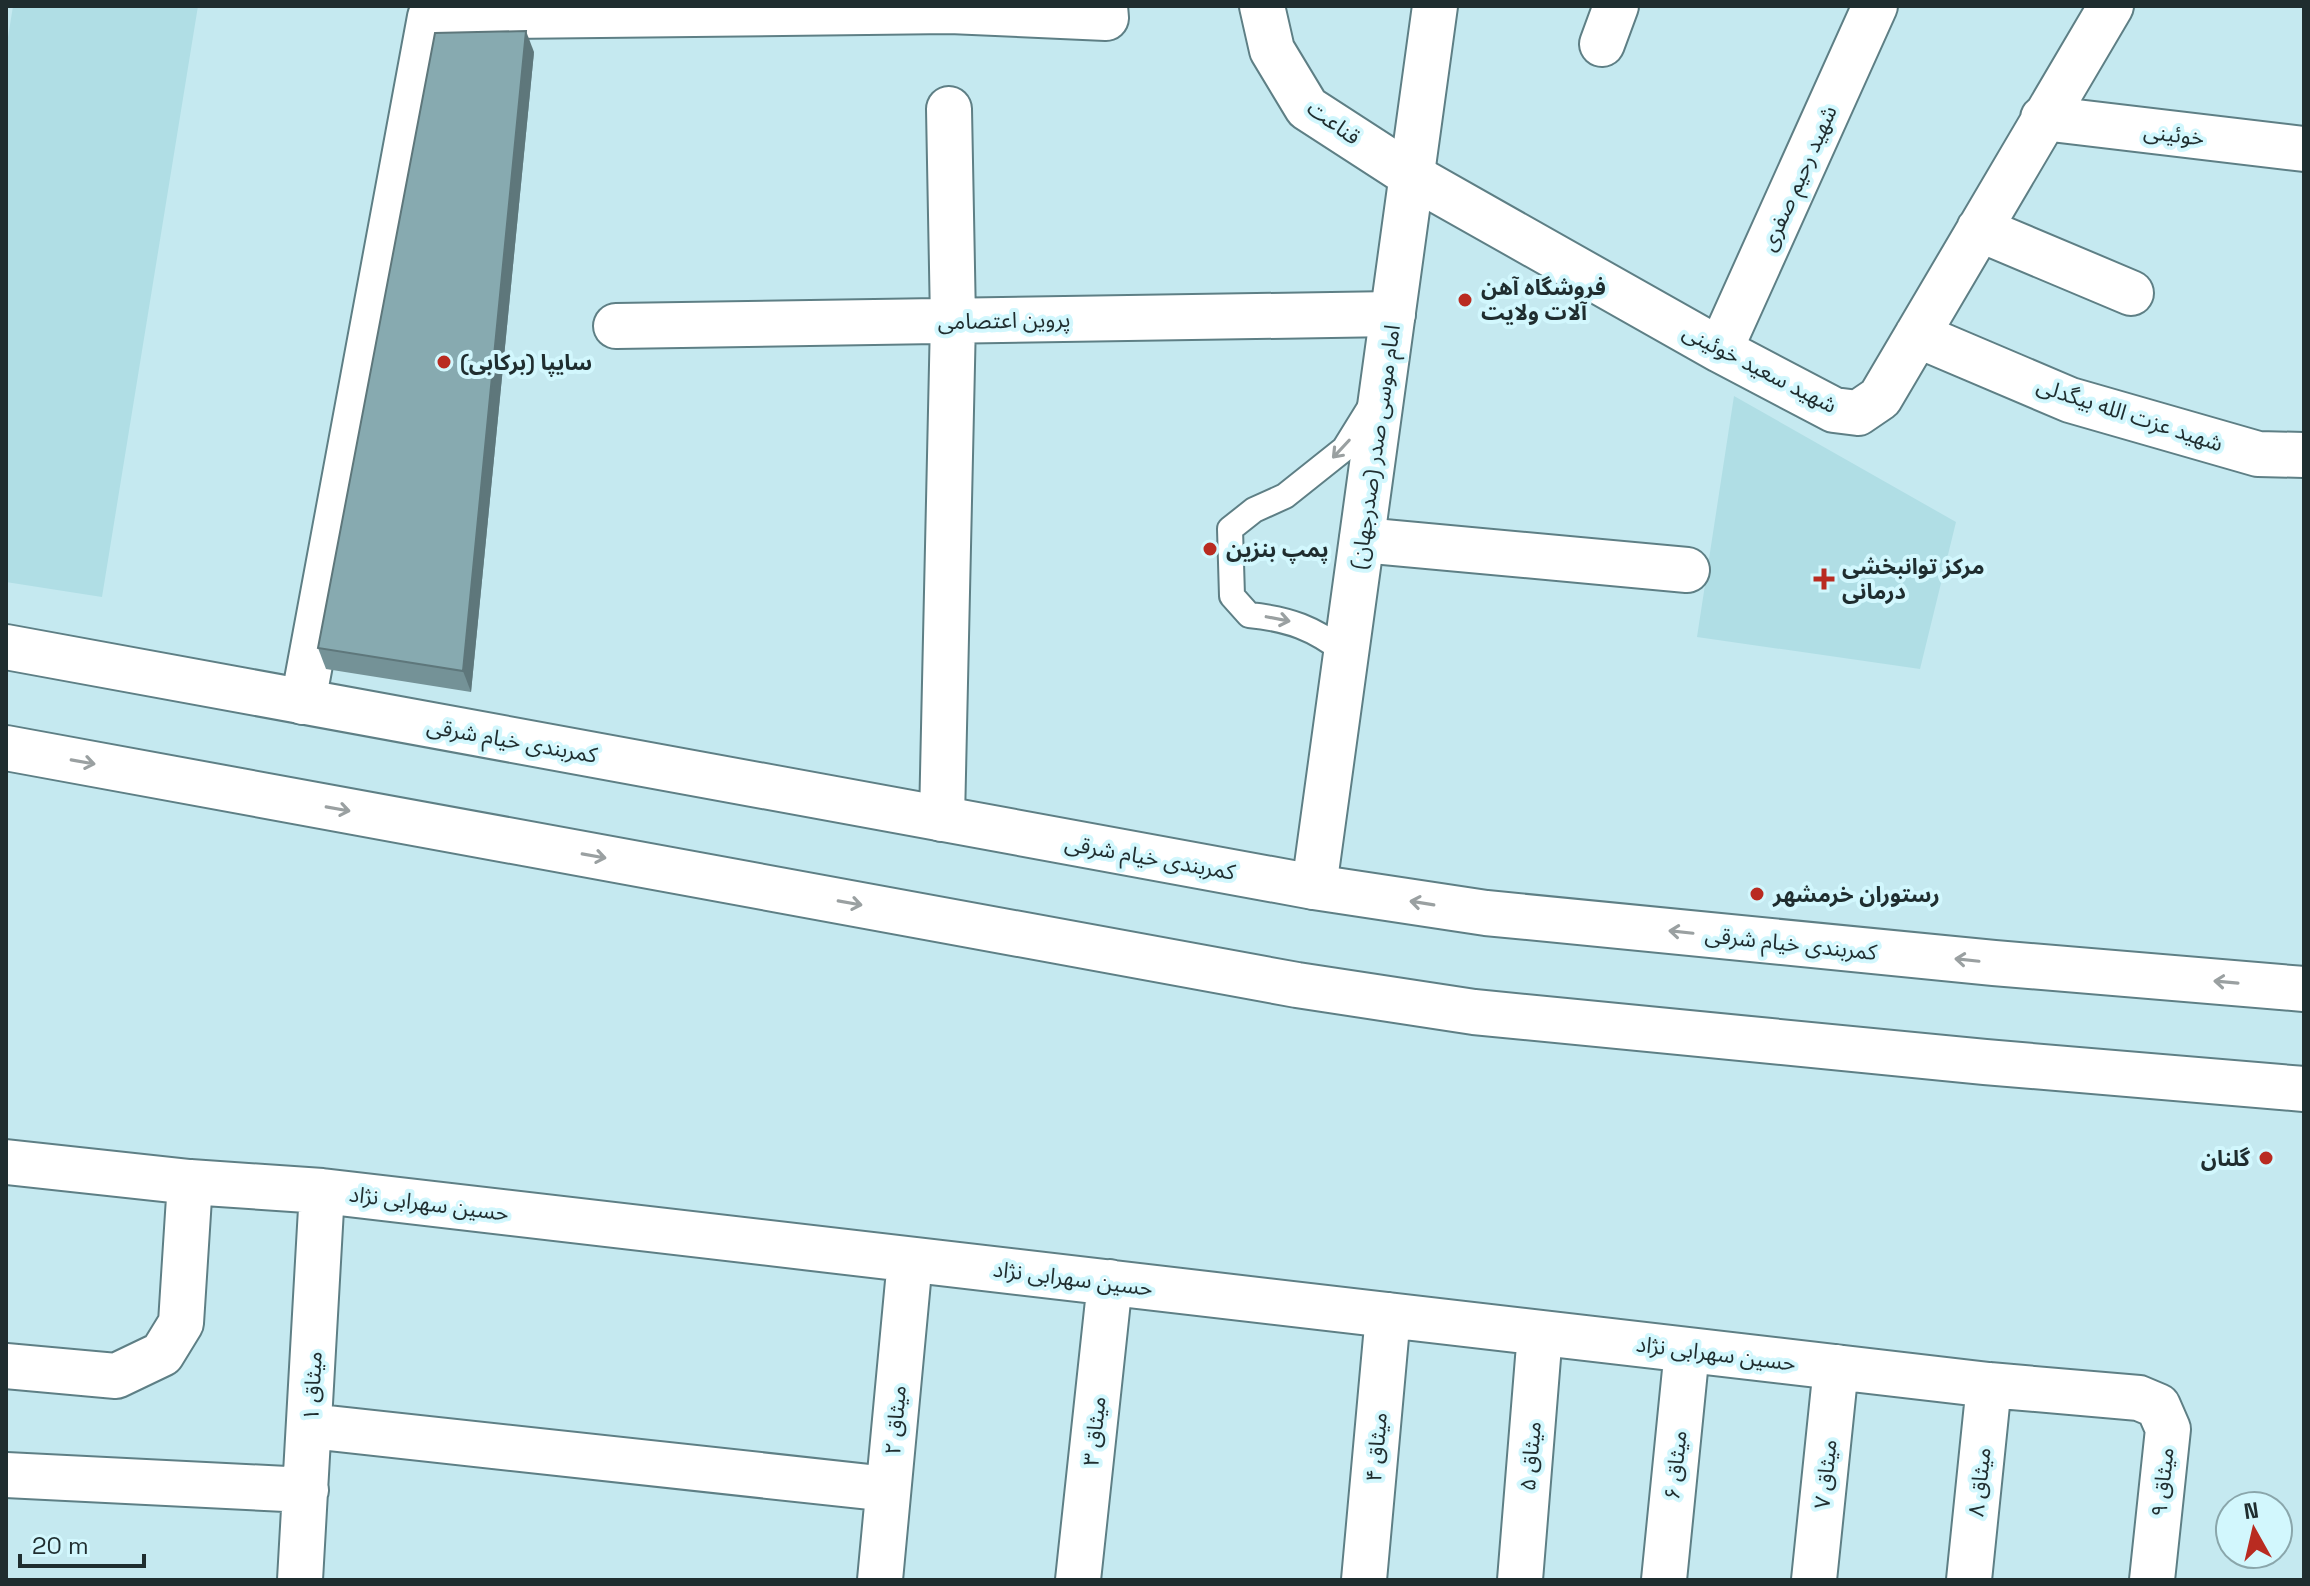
<svg xmlns="http://www.w3.org/2000/svg" width="2310" height="1586" font-family="'Space Grotesk','Noto Sans Arabic',sans-serif">
	<style>
		.built { fill: #b0dee5 }
		.lines { fill: none; stroke-linecap: round; stroke-linejoin: round }
		.lane-casing { stroke: #5e7f85; stroke-width: 28 }
		.street-casing { stroke: #5e7f85; stroke-width: 48 }
		.secondary-casing { stroke: #5e7f85; stroke-width: 48 }
		.highway-casing { stroke: #5e7f85; stroke-width: 48 }
		.lane { stroke: #fff; stroke-width: 24 }
		.street { stroke: #fff; stroke-width: 44 }
		.secondary { stroke: #fff; stroke-width: 44 }
		.highway { stroke: #fff; stroke-width: 44 }
		.wall { fill: #749297 }
		.shaded-wall { fill: #5e777b }
		.building { fill: #87aab0; stroke: #5e777b; stroke-width: 2 }
		.oneway { stroke: #9aa0a1 }
		.poi-dot { fill: #b92b21; stroke: #d2f7fd; stroke-width: 3 }
		.labels { text-anchor: middle; stroke-width: 8; stroke-linejoin: round; paint-order: stroke }
		.street-label { font-size: 22px; fill: #1f2d2f; stroke: #d2f7fd }
		.poi-label { font-size: 22px; font-weight: bold; fill: #1f2d2f; stroke: #d2f7fd; text-anchor: start }
	</style>
	<rect width="100%" height="100%" fill="#c5e9f0"/>
	<path class="built" d="M 13,6 L 198,6 L 102,597 L 6,582 L 6,50 Z
		M 1734,396 L 1956,522 L 1920,669 L 1697,637 Z"/>
	<g class="lines">
		<g class="lane-casing">
			<path id="lane" d="M 1346,653 C 1314,628 1289,619 1249,615 L 1232,596 L 1230,529 L 1254,510 L 1285,496 L 1344,449 L 1370,407"/>
		</g>
		<g class="street-casing">
			<path id="street" d="M 1262,6 L 1272,50 L 1307,108 L 1412,176 L 1720,350 L 1834,410 L 1858,413 L 1880,398 L 2111,6
				M 1602,44 L 1616,6
				M 2043,118 L 2304,149
				M 1979,229 L 2131,293
				M 616,326 L 1393,314
				M 1917,335 L 2070,400 L 2258,454 L 2304,455
				M 1720,350 L 1875,6
				M 1362,540 L 1687,570
				M 303,702 L 430,17 L 950,11 L 1106,18 L 1105,6
				M 942,819 L 953,320 L 949,109
				M 6,1162 L 190,1182 L 322,1191 L 1989,1385 L 2139,1398 L 2158,1406 L 2168,1429 L 2152,1580
				M 6,1366 L 116,1376 L 162,1354 L 181,1323 L 190,1182
				M 310,1426 L 888,1489
				M 6,1475 L 306,1490
				M 300,1580 L 322,1191
				M 880,1580 L 910,1260
				M 1078,1580 L 1110,1282
				M 1364,1580 L 1388,1315
				M 1520,1580 L 1540,1333
				M 1664,1580 L 1687,1350
				M 1814,1580 L 1836,1367
				M 1969,1580 L 1989,1385"/>
		</g>
		<g class="secondary-casing">
			<path id="secondary" d="M 1314,887 L 1435,6"/>
		</g>
		<g class="highway-casing">
			<path id="highway" d="M 6,647 L 1314,887 L 1486,913 L 1994,963 L 2304,989
				M 6,748 L 1297,985 L 1474,1012 L 1985,1062 L 2304,1089"/>
		</g>
		<use href="#lane" class="lane"/>
		<use href="#street" class="street"/>
		<use href="#secondary" class="secondary"/>
		<use href="#highway" class="highway"/>
	</g>
	<path class="wall" d="M 534,52 L 471,692 L 326,669 L 318,648 Z"/>
	<path class="shaded-wall" d="M 526,31 L 534,52 L 471,692 L 463,671 Z"/>
	<path class="building" d="M 526,31 L 463,671 L 318,648 L 435,33 Z"/>
	<defs><path id="oneway-shaft" d="M-6 0H5M1.5-3L5.5 0L1.5 3" fill="none" stroke-width="1.6" stroke-linecap="round" stroke-linejoin="round" transform="scale(2)"/></defs>
	<g class="oneway">
		<use href="#oneway-shaft" transform="translate(1341 449) rotate(133)"/>
		<use href="#oneway-shaft" transform="translate(1278 619) rotate(11)"/>
		<use href="#oneway-shaft" transform="translate(83 762) rotate(10)"/>
		<use href="#oneway-shaft" transform="translate(338 809) rotate(10)"/>
		<use href="#oneway-shaft" transform="translate(594 856) rotate(10)"/>
		<use href="#oneway-shaft" transform="translate(850 903) rotate(10)"/>
		<use href="#oneway-shaft" transform="translate(1422 903) rotate(-171)"/>
		<use href="#oneway-shaft" transform="translate(1681 932) rotate(-174)"/>
		<use href="#oneway-shaft" transform="translate(1967 960) rotate(-174)"/>
		<use href="#oneway-shaft" transform="translate(2226 982) rotate(-175)"/>
	</g>
	<g class="poi-dot">
		<circle cx="1465" cy="300" r="8"/>
		<circle cx="444" cy="362" r="8"/>
		<circle cx="1210" cy="549" r="8"/>
		<path d="M1820 567h8v8h8v8h-8v8h-8v-8h-8v-8h8z"/>
		<circle cx="1757" cy="894" r="8"/>
		<circle cx="2266" cy="1158" r="8"/>
	</g>
	<g class="labels">
		<g class="street-label">
			<text transform="translate(1334 122) rotate(36)" y="8">قناعت</text>
			<text transform="translate(2174 134) rotate(7)" y="8">خوئینی</text>
			<text transform="translate(1798 178) rotate(-66)" y="8">شهید رحیم صفری</text>
			<text transform="translate(1004 320) rotate(-1)" y="8">پروین اعتصامی</text>
			<text transform="translate(1760 368) rotate(27)" y="8">شهید سعید خوئینی</text>
			<text transform="translate(2130 414) rotate(18)" y="8">شهید عزت الله بیگدلی</text>
			<text transform="translate(1375 447) rotate(-82)" y="8">(صدرجهان) امام موسی صدر</text>
			<text transform="translate(512 740) rotate(10)" y="8">کمربندی خیام شرقی</text>
			<text transform="translate(1150 857) rotate(10)" y="8">کمربندی خیام شرقی</text>
			<text transform="translate(1791 943) rotate(6)" y="8">کمربندی خیام شرقی</text>
			<text transform="translate(429 1203) rotate(7)" y="8">حسین سهرابی نژاد</text>
			<text transform="translate(1073 1278) rotate(7)" y="8">حسین سهرابی نژاد</text>
			<text transform="translate(1716 1353) rotate(7)" y="8">حسین سهرابی نژاد</text>
			<text transform="translate(312 1386) rotate(-87)" y="8">میثاق ۱</text>
			<text transform="translate(895 1420) rotate(-85)" y="8">میثاق ۲</text>
			<text transform="translate(1094 1431) rotate(-84)" y="8">میثاق ۳</text>
			<text transform="translate(1376 1447) rotate(-85)" y="8">میثاق ۴</text>
			<text transform="translate(1530 1456) rotate(-85)" y="8">میثاق ۵</text>
			<text transform="translate(1675 1465) rotate(-84)" y="8">میثاق ۶</text>
			<text transform="translate(1825 1474) rotate(-84)" y="8">میثاق ۷</text>
			<text transform="translate(1979 1482) rotate(-84)" y="8">میثاق ۸</text>
			<text transform="translate(2162 1482) rotate(-84)" y="8">میثاق ۹</text>
		</g>
		<g class="poi-label">
			<text x="1481" y="295">فروشگاه آهن<tspan x="1481" dy="25">آلات ولایت</tspan></text>
			<text x="460" y="370">سایپا (برکابی)</text>
			<text x="1226" y="557">پمپ بنزین</text>
			<text x="1842" y="574">مرکز توانبخشی<tspan x="1842" dy="25">درمانی</tspan></text>
			<text x="1773" y="902">رستوران خرمشهر</text>
			<text x="2250" y="1166" text-anchor="end">گلنان</text>
		</g>
	</g>
	<rect width="2310" height="1586" fill="none" stroke="#1f2d2f" stroke-width="16"/>
	<g transform="translate(2254 1530) rotate(352)"><circle r="38" fill="#d2f7fd" stroke="#8aa6ab" stroke-width="2"/>
	<path d="M0-6L14 30L0 20L-14 30Z" fill="#b92b21"/>
	<text y="-12" font-size="22" font-weight="bold" text-anchor="middle" fill="#1f2d2f">N</text>
	</g>
	<path d="M20 1554v12h124v-12" fill="none" stroke="#1f2d2f" stroke-width="4"/>
	<text x="32" y="1554" font-size="24" fill="#1f2d2f" stroke="#d2f7fd" stroke-width="6" paint-order="stroke">20 m</text>
</svg>
